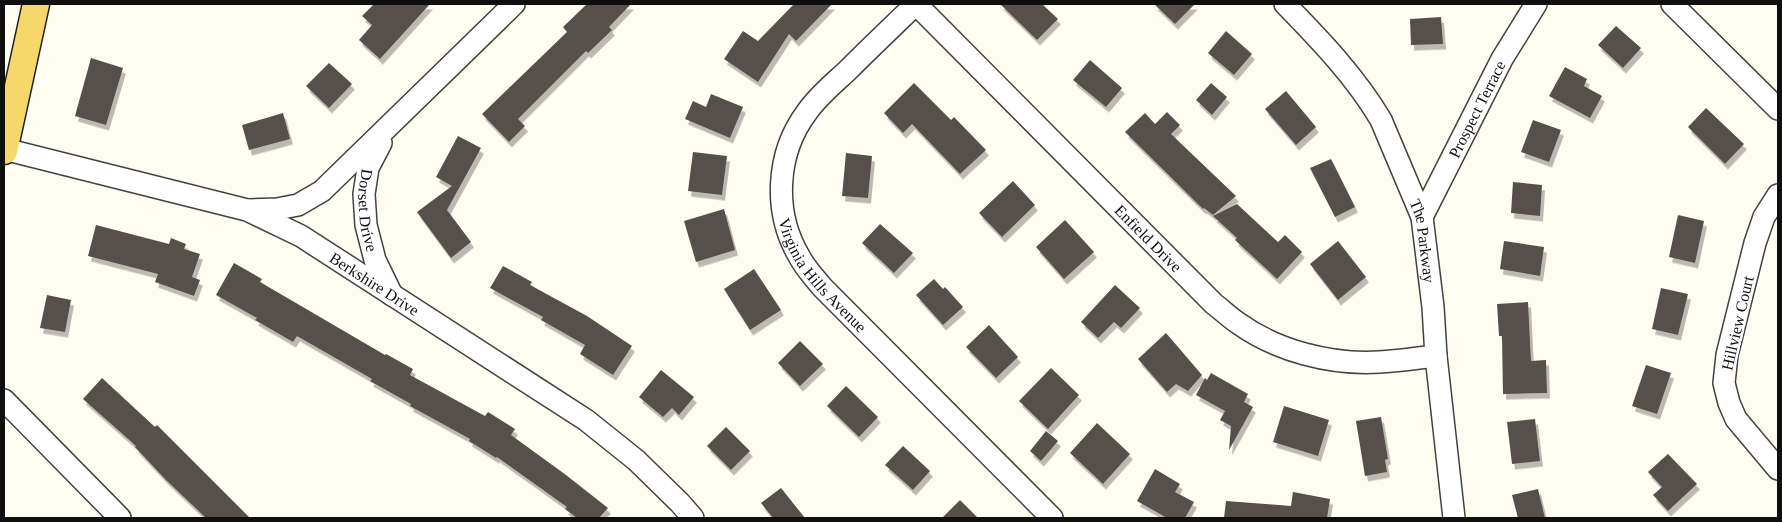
<svg xmlns="http://www.w3.org/2000/svg" width="1782" height="522" font-family="Georgia,serif">
	<style>
		.building { fill: #57504b; filter: url(#shadow) }
		.lines { fill: none; stroke-linecap: round; stroke-linejoin: round }
		.minor-casing { stroke: #424242; stroke-width: 24 }
		.major-casing { stroke: #202020; stroke-width: 29 }
		.minor { stroke: #fff; stroke-width: 21 }
		.major { stroke: #f5d76a; stroke-width: 26 }
		.labels { text-anchor: middle; stroke-width: 5; stroke-linejoin: round; paint-order: stroke }
		.street-label { font-size: 16px; fill: #0f0f0f; stroke: #fff }
	</style>
	<defs>
		<filter id="shadow"><feDropShadow dx="3" dy="5.5" stdDeviation="0" flood-color="#0004"/></filter>
	</defs>
	<rect width="100%" height="100%" fill="#fffcf1"/>
	<path class="building" d="M 374,4 L 430,4 L 380,59 L 359,40 L 372,25 L 362,16 Z
		M 587,4 L 631,4 L 609,27 L 612,30 L 588,53 L 586,51 L 518,119 L 525,126 L 509,142 L 482,114 L 567,32 L 563,27 Z
		M 794,4 L 832,4 L 796,41 L 789,34 L 758,82 L 724,59 L 743,31 L 758,41 Z
		M 1000,4 L 1042,4 L 1058,19 L 1037,40 Z
		M 1154,4 L 1195,4 L 1175,24 Z
		M 1441,17 L 1443,44 L 1411,45 L 1410,19 Z
		M 1616,26 L 1641,48 L 1623,68 L 1598,45 Z
		M 1226,31 L 1252,54 L 1234,75 L 1208,53 Z
		M 91,58 L 123,68 L 106,125 L 75,116 Z
		M 1090,60 L 1122,88 L 1106,107 L 1073,80 Z
		M 329,63 L 352,84 L 329,108 L 306,86 Z
		M 1565,67 L 1587,79 L 1584,86 L 1602,96 L 1590,118 L 1549,96 Z
		M 914,83 L 951,120 L 954,117 L 986,150 L 960,174 L 912,124 L 903,133 L 884,113 Z
		M 1211,83 L 1227,97 L 1212,115 L 1196,100 Z
		M 1286,91 L 1316,127 L 1296,145 L 1265,109 Z
		M 711,94 L 743,107 L 730,138 L 685,119 L 693,101 L 706,107 Z
		M 1706,108 L 1744,144 L 1725,164 L 1688,127 Z
		M 1167,112 L 1180,125 L 1171,134 L 1236,196 L 1213,215 L 1204,208 L 1203,209 L 1125,132 L 1145,113 L 1155,124 Z
		M 283,113 L 290,139 L 249,150 L 242,125 Z
		M 1533,120 L 1561,130 L 1549,162 L 1521,152 Z
		M 458,136 L 481,148 L 447,210 L 471,242 L 451,258 L 417,212 L 452,186 L 436,177 Z
		M 693,152 L 727,156 L 722,195 L 688,191 Z
		M 846,153 L 872,156 L 868,198 L 842,196 Z
		M 1331,159 L 1355,207 L 1335,217 L 1310,168 Z
		M 1013,181 L 1035,205 L 1002,237 L 979,213 Z
		M 1513,182 L 1542,185 L 1540,216 L 1511,213 Z
		M 1237,204 L 1278,242 L 1285,235 L 1302,252 L 1277,279 L 1235,240 L 1237,238 L 1213,216 Z
		M 724,209 L 735,250 L 696,262 L 684,221 Z
		M 1678,215 L 1704,221 L 1695,263 L 1669,257 Z
		M 1065,220 L 1094,252 L 1064,279 L 1036,247 Z
		M 880,224 L 913,253 L 894,273 L 862,243 Z
		M 96,225 L 169,244 L 171,238 L 186,244 L 184,249 L 200,254 L 192,277 L 200,280 L 194,296 L 155,282 L 158,274 L 88,256 Z
		M 1338,241 L 1366,277 L 1338,300 L 1310,264 Z
		M 1504,241 L 1544,247 L 1540,276 L 1500,269 Z
		M 234,263 L 262,279 L 260,282 L 385,355 L 386,354 L 413,369 L 410,375 L 485,416 L 488,412 L 515,429 L 511,435 L 566,475 L 608,508 L 599,518 L 577,518 L 565,509 L 567,507 L 497,457 L 496,458 L 469,441 L 470,439 L 410,406 L 411,404 L 370,381 L 372,379 L 297,336 L 293,342 L 255,320 L 257,318 L 216,295 Z
		M 503,266 L 532,282 L 530,285 L 587,316 L 632,346 L 613,375 L 580,354 L 585,345 L 541,320 L 543,317 L 490,288 Z
		M 754,269 L 781,310 L 750,330 L 724,289 Z
		M 934,279 L 943,289 L 945,287 L 963,307 L 943,325 L 916,295 Z
		M 1115,285 L 1140,308 L 1121,328 L 1114,322 L 1098,338 L 1081,322 Z
		M 1661,288 L 1688,294 L 1678,335 L 1652,329 Z
		M 47,295 L 71,300 L 65,332 L 40,328 Z
		M 1528,302 L 1531,361 L 1546,360 L 1547,393 L 1503,394 L 1502,336 L 1499,336 L 1497,304 Z
		M 989,325 L 1018,357 L 996,378 L 966,347 Z
		M 1166,333 L 1202,375 L 1188,391 L 1176,384 L 1167,392 L 1138,359 Z
		M 800,341 L 823,364 L 800,386 L 778,363 Z
		M 1646,365 L 1671,373 L 1657,414 L 1632,406 Z
		M 1051,368 L 1079,395 L 1048,429 L 1019,401 Z
		M 661,370 L 694,397 L 679,415 L 672,408 L 663,417 L 639,397 Z
		M 1211,373 L 1248,394 L 1244,402 L 1253,407 L 1229,450 L 1231,426 L 1220,420 L 1225,411 L 1196,395 L 1205,378 L 1207,380 Z
		M 102,378 L 155,427 L 157,425 L 250,518 L 206,518 L 166,480 L 135,447 L 136,446 L 83,399 Z
		M 846,386 L 878,417 L 859,437 L 827,406 Z
		M 1284,406 L 1329,420 L 1318,456 L 1273,442 Z
		M 1381,417 L 1388,459 L 1385,460 L 1387,472 L 1365,476 L 1356,421 Z
		M 1535,419 L 1540,461 L 1512,464 L 1507,422 Z
		M 1097,423 L 1130,454 L 1103,484 L 1070,453 Z
		M 726,427 L 750,451 L 731,470 L 707,446 Z
		M 1046,431 L 1058,441 L 1041,461 L 1030,451 Z
		M 903,446 L 930,471 L 913,490 L 885,465 Z
		M 1668,454 L 1697,484 L 1668,511 L 1653,495 L 1662,487 L 1648,472 Z
		M 1155,469 L 1180,484 L 1175,492 L 1194,502 L 1185,518 L 1167,518 L 1137,501 Z
		M 781,488 L 805,518 L 773,518 L 761,503 Z
		M 1538,489 L 1545,518 L 1518,518 L 1512,495 Z
		M 1293,492 L 1330,499 L 1327,518 L 1224,518 L 1226,501 L 1291,506 Z
		M 960,500 L 978,518 L 942,518 Z"/>
	<g class="lines">
		<g class="minor-casing">
			<g id="minor">
				<path id="s1" d="M 916,4 C 893,26 870,48 847,71 C 833,84 818,96 807,112 C 776,153 773,212 799,256 C 805,268 814,277 822,287 L 1052,518"/>
				<path id="s2" d="M 916,4 L 1214,304 C 1222,310 1229,317 1238,323 C 1277,351 1331,365 1379,362 C 1398,361 1417,358 1436,356"/>
				<path id="s3" d="M 1285,4 C 1320,40 1355,76 1381,120 L 1422,217 L 1433,307 L 1436,356 L 1454,518"/>
				<path d="M 1672,4 L 1778,109"/>
				<path id="s4" d="M 381,143 L 368,168 L 364,194 L 366,225 L 375,260 L 392,295"/>
				<path id="s5" d="M 4,149 L 247,210 L 301,236 L 586,420 L 636,460 L 680,503 L 693,518"/>
				<path d="M 1778,195 L 1764,217 L 1755,243 L 1727,355 L 1724,383 L 1729,403 L 1736,419 L 1778,469"/>
				<path d="M 249,210 L 277,209 L 298,205 L 322,191 L 514,4"/>
				<path id="s6" d="M 1422,217 L 1502,59 L 1536,4"/>
				<path d="M 4,400 L 120,518"/>
			</g>
		</g>
		<g class="major-casing">
			<path id="major" d="M 4,151 L 36,4"/>
		</g>
		<use href="#minor" class="minor"/>
		<use href="#major" class="major"/>
	</g>
	<g class="labels">
		<g class="street-label">
			<text dy="6" stroke="none"><textPath href="#s6" startOffset="121">Prospect Terrace</textPath></text>
			<text dy="6" stroke="none"><textPath href="#s4" startOffset="71">Dorset Drive</textPath></text>
			<text dy="6" stroke="none"><textPath href="#s2" startOffset="330">Enfield Drive</textPath></text>
			<text dy="6" stroke="none"><textPath href="#s3" startOffset="280">The Parkway</textPath></text>
			<text dy="6" stroke="none"><textPath href="#s1" startOffset="335">Virginia Hills Avenue</textPath></text>
			<text dy="6" stroke="none"><textPath href="#s5" startOffset="398">Berkshire Drive</textPath></text>
			<text transform="translate(1737 323) rotate(-77)" y="6">Hillview Court</text>
		</g>
	</g>
	<rect width="1782" height="522" fill="none" stroke="#0f0f0f" stroke-width="10"/>
</svg>
